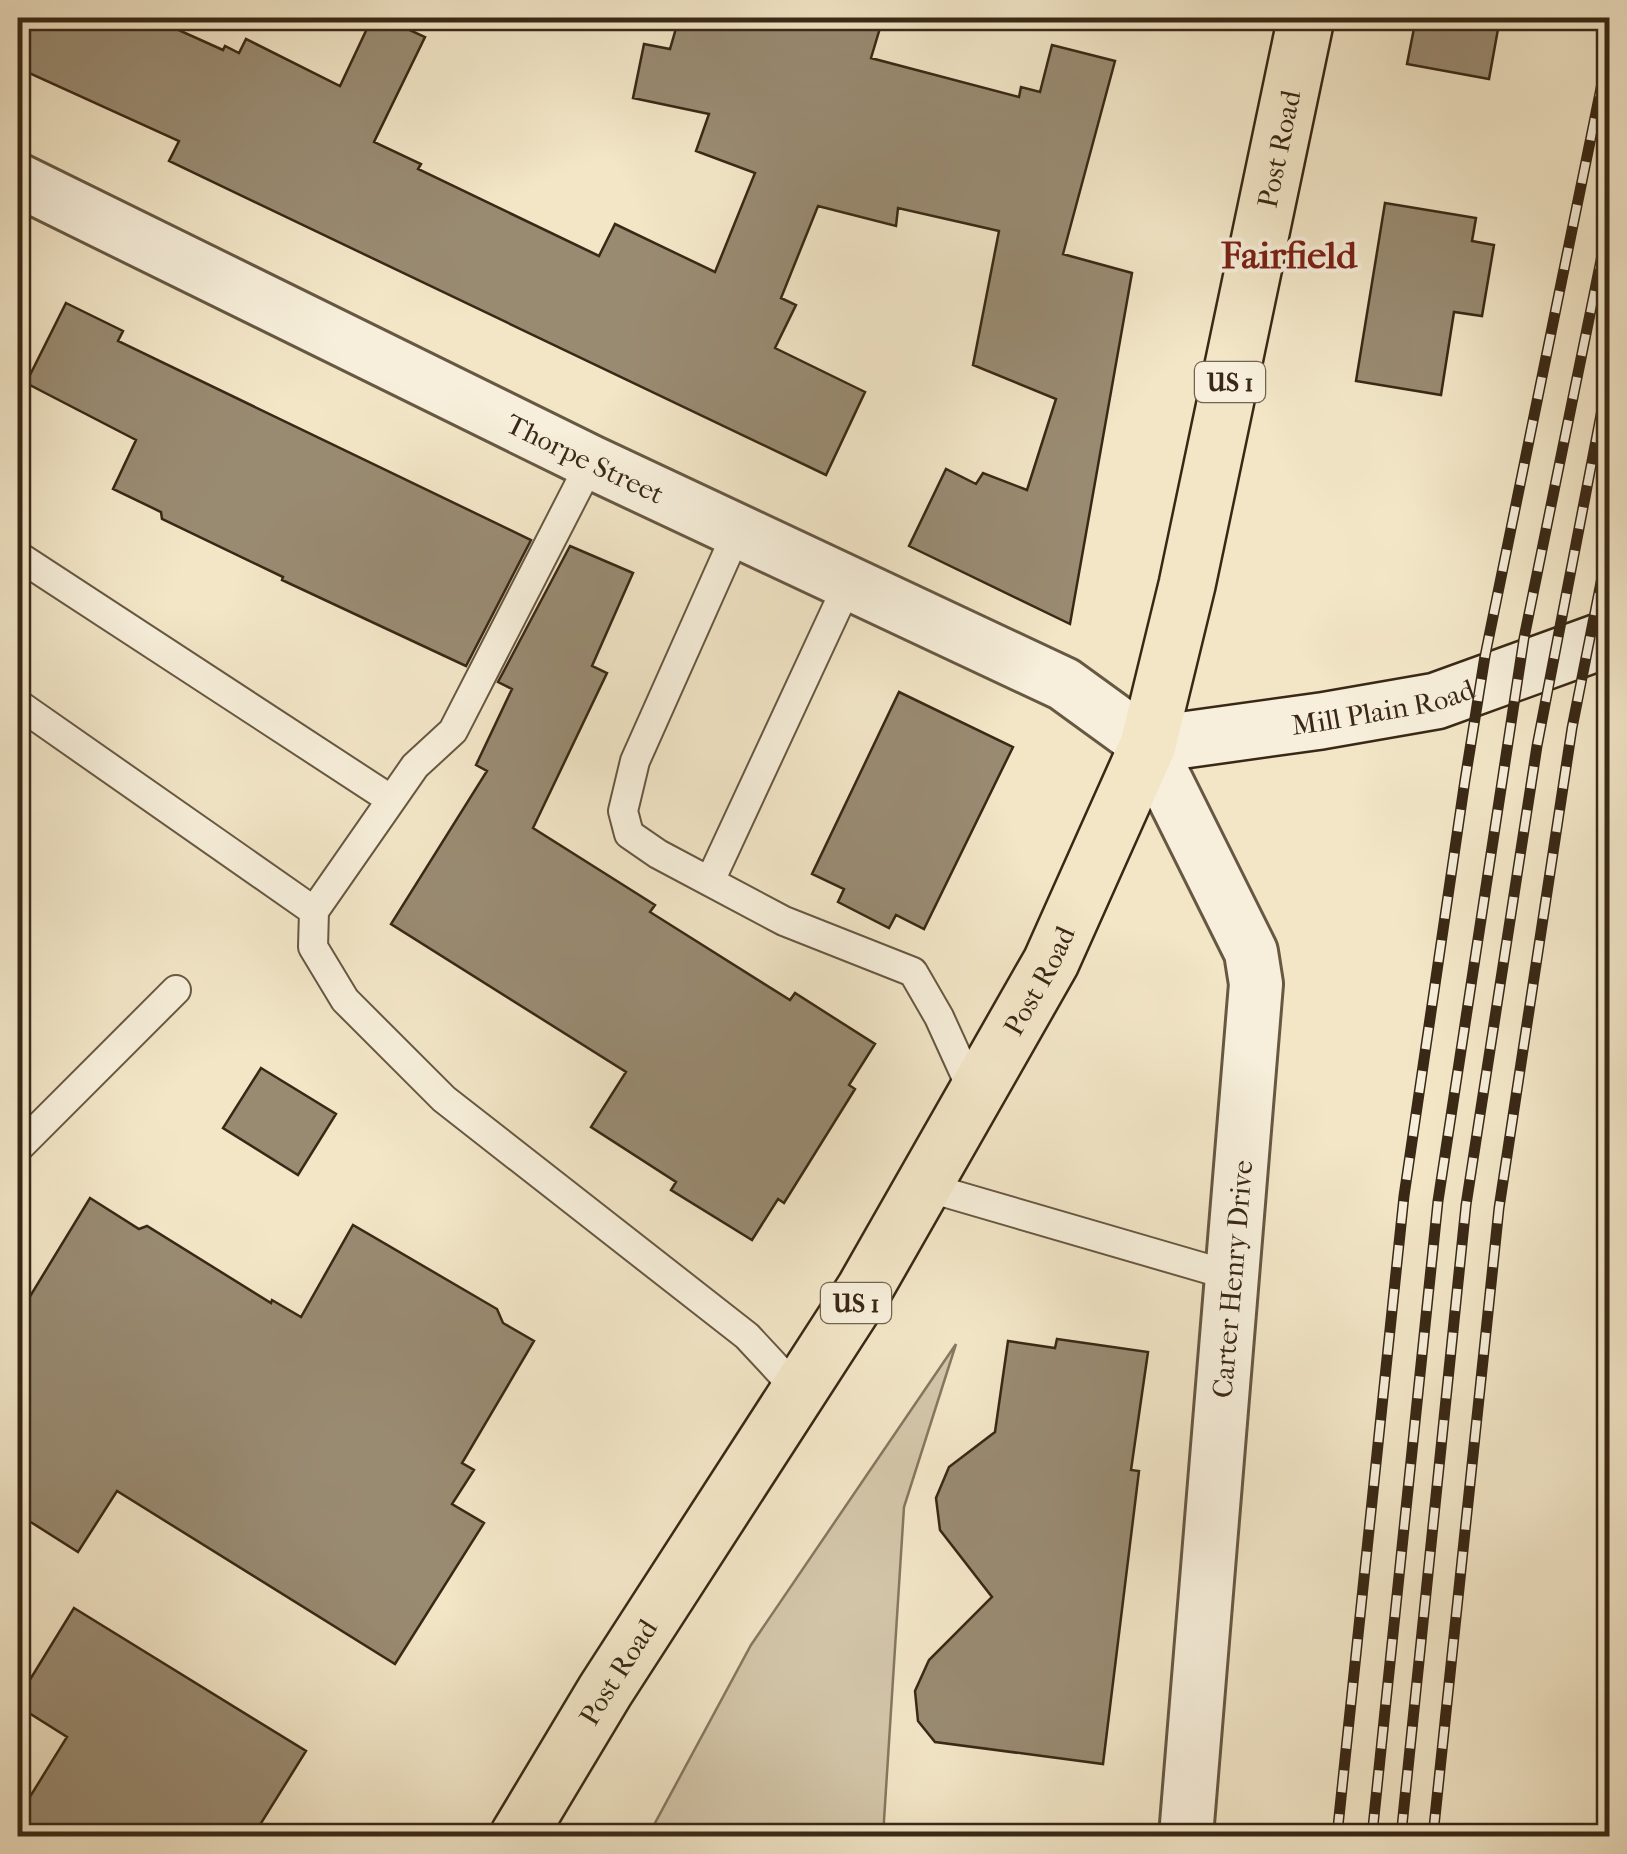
<svg xmlns="http://www.w3.org/2000/svg" width="1627" height="1854" font-family="'IM FELL French Canon',serif">
	<style>
		.green { fill: #d3c6a9; stroke: #86775f; stroke-width: 2.5 }
		.building { fill: #998b72; stroke: #392815; stroke-width: 2.5 }
		.lines { fill: none; stroke-linecap: round; stroke-linejoin: round }
		.lane-casing { stroke: #675842; stroke-width: 32 }
		.street-casing { stroke: #675842; stroke-width: 58 }
		.secondary-casing { stroke: #392815; stroke-width: 60 }
		.primary-casing { stroke: #392815; stroke-width: 60 }
		.lane { stroke: #f7efdb; stroke-width: 28 }
		.street { stroke: #f7efdb; stroke-width: 52 }
		.secondary { stroke: #f7efdb; stroke-width: 55 }
		.primary { stroke: #f2e6c7; stroke-width: 55 }
		.rail-casing { stroke: #392815; stroke-width: 11 }
		.rail { stroke: #f7efdb; stroke-width: 8; stroke-dasharray: 22; stroke-linecap: butt }
		.labels { text-anchor: middle; stroke-width: 8; stroke-linejoin: round; paint-order: stroke }
		.shield { fill: #f7efdb; stroke: #726450; stroke-width: 2.5 }
		.shield-label { font-size: 25px; font-weight: bold; fill: #392815 }
		.street-label { font-size: 28px; fill: #392815; stroke: #f7efdb }
		.district-label { font-size: 38px; font-weight: bold; fill: #7a1f14; stroke: #f7efdb }
	</style>
	<rect width="100%" height="100%" fill="#f2e6c7"/>
	<filter id="stains"><feTurbulence type="fractalNoise" baseFrequency=".002" numOctaves="4"/><feColorMatrix values="0 0 0 0 .2 0 0 0 0 .09 0 0 0 0 .02 0 0 0 .5 -.17"/></filter>
	<radialGradient id="worn" r=".72"><stop offset=".6" stop-color="#630" stop-opacity="0"/><stop offset="1" stop-color="#630" stop-opacity=".3"/></radialGradient>
	<path class="green" d="M 956,1344 L 904,1507 L 883,1836 L 648,1836 L 751,1645 Z"/>
	<path class="building" d="M 18,18 L 152,18 L 223,50 L 225,46 L 239,53 L 246,39 L 340,86 L 372,18 L 384,18 L 425,37 L 374,142 L 421,164 L 418,169 L 599,256 L 615,224 L 715,272 L 755,173 L 696,151 L 709,114 L 633,98 L 644,44 L 670,49 L 679,18 L 883,18 L 871,58 L 1019,97 L 1021,87 L 1040,92 L 1052,45 L 1115,61 L 1063,254 L 1132,273 L 1070,624 L 909,546 L 946,469 L 976,484 L 983,473 L 1027,490 L 1056,399 L 973,365 L 999,231 L 898,208 L 896,226 L 818,206 L 781,298 L 796,305 L 775,348 L 865,392 L 826,475 L 169,161 L 179,141 L 18,68 Z
		M 1416,18 L 1500,18 L 1489,79 L 1407,64 Z
		M 1385,203 L 1476,218 L 1472,241 L 1494,245 L 1482,316 L 1454,312 L 1441,395 L 1356,381 Z
		M 66,303 L 123,331 L 118,341 L 531,540 L 466,666 L 282,580 L 283,577 L 162,519 L 161,512 L 113,489 L 136,440 L 26,383 Z
		M 570,546 L 633,573 L 592,666 L 607,673 L 533,828 L 655,905 L 650,912 L 790,1000 L 795,993 L 875,1044 L 849,1085 L 855,1089 L 784,1203 L 778,1199 L 752,1240 L 671,1190 L 676,1182 L 591,1127 L 626,1072 L 391,924 L 487,771 L 476,765 L 512,689 L 498,682 Z
		M 899,692 L 1013,747 L 924,929 L 896,915 L 889,928 L 838,902 L 844,889 L 812,874 Z
		M 261,1068 L 336,1114 L 298,1175 L 223,1128 Z
		M 90,1198 L 139,1229 L 147,1226 L 271,1303 L 272,1300 L 301,1317 L 353,1225 L 497,1309 L 503,1323 L 534,1341 L 462,1463 L 474,1470 L 452,1504 L 484,1523 L 395,1664 L 117,1491 L 78,1552 L 18,1514 L 18,1316 Z
		M 1057,1339 L 1148,1352 L 1131,1470 L 1139,1471 L 1103,1764 L 935,1742 L 918,1721 L 915,1691 L 929,1660 L 992,1597 L 940,1530 L 936,1498 L 949,1467 L 995,1432 L 1008,1341 L 1055,1348 Z
		M 74,1608 L 306,1751 L 253,1836 L 18,1836 L 18,1816 L 67,1737 L 18,1706 L 18,1699 Z"/>
	<g class="lines">
		<g class="lane-casing">
			<path id="lane" d="M 591,462 L 453,731 L 415,766 L 314,911 L 313,947 L 345,1000 L 444,1099 L 747,1336 L 800,1393
				M 738,530 L 635,761 L 623,811 L 629,834 L 658,854 L 784,921 L 913,972 L 939,1017 L 975,1096
				M 18,556 L 390,799
				M 18,704 L 314,911
				M 710,881 L 849,582
				M 18,1148 L 176,990
				M 923,1186 L 1232,1276"/>
		</g>
		<g class="street-casing">
			<g id="street">
				<path id="s1" d="M 18,180 L 591,462 L 1064,684 L 1148,745 L 1251,952 L 1256,984 L 1186,1836"/>
			</g>
		</g>
		<g class="secondary-casing">
			<g id="secondary">
				<path id="s2" d="M 1148,745 L 1321,721 L 1436,701 L 1610,638"/>
			</g>
		</g>
		<g class="primary-casing">
			<g id="primary">
				<path id="s3" d="M 518,1836 L 605,1691 L 864,1290 L 1051,962 L 1148,745 L 1187,585 L 1306,18"/>
			</g>
		</g>
		<use href="#lane" class="lane"/>
		<use href="#street" class="street"/>
		<use href="#secondary" class="secondary"/>
		<use href="#primary" class="primary"/>
		<g class="rail-casing">
			<path id="rail" d="M 1337,1836 L 1404,1196 L 1465,780 L 1485,656 L 1610,44
				M 1372,1836 L 1438,1201 L 1524,638 L 1610,216
				M 1401,1836 L 1466,1205 L 1537,746 L 1610,368
				M 1433,1836 L 1499,1208 L 1572,728 L 1610,537"/>
		</g>
		<use href="#rail" class="rail"/>
	</g>
	<g class="labels">
		<g class="shield">
			<rect x="1195" y="362" width="70" height="40" rx="8"/>
			<rect x="821" y="1283" width="70" height="40" rx="8"/>
		</g>
		<g class="shield-label">
			<text x="1230" y="391">US 1</text>
			<text x="856" y="1312">US 1</text>
		</g>
		<g class="street-label">
			<text dy="10" stroke="none"><textPath href="#s3" startOffset="1872">Post Road</textPath></text>
			<text dy="10" stroke="none"><textPath href="#s1" startOffset="632">Thorpe Street</textPath></text>
			<text dy="10" stroke="none"><textPath href="#s2" startOffset="238">Mill Plain Road</textPath></text>
			<text dy="10" stroke="none"><textPath href="#s3" startOffset="1002">Post Road</textPath></text>
			<text transform="translate(1232 1279) rotate(-85)" y="10">Carter Henry Drive</text>
			<text dy="10" stroke="none"><textPath href="#s3" startOffset="192">Post Road</textPath></text>
		</g>
		<g class="district-label">
			<text x="1289" y="268">Fairfield</text>
		</g>
	</g>
	<rect width="1627" height="1854" fill="none" stroke="#f2e6c7" stroke-width="60"/>
	<rect x="20" y="20" width="1587" height="1814" fill="none" stroke="#392815" stroke-width="5"/>
	<rect x="30" y="30" width="1567" height="1794" fill="none" stroke="#392815" stroke-width="2.5"/>
	<rect width="100%" height="100%" filter="url(#stains)"/>
	<rect width="100%" height="100%" fill="url(#worn)"/>
</svg>
